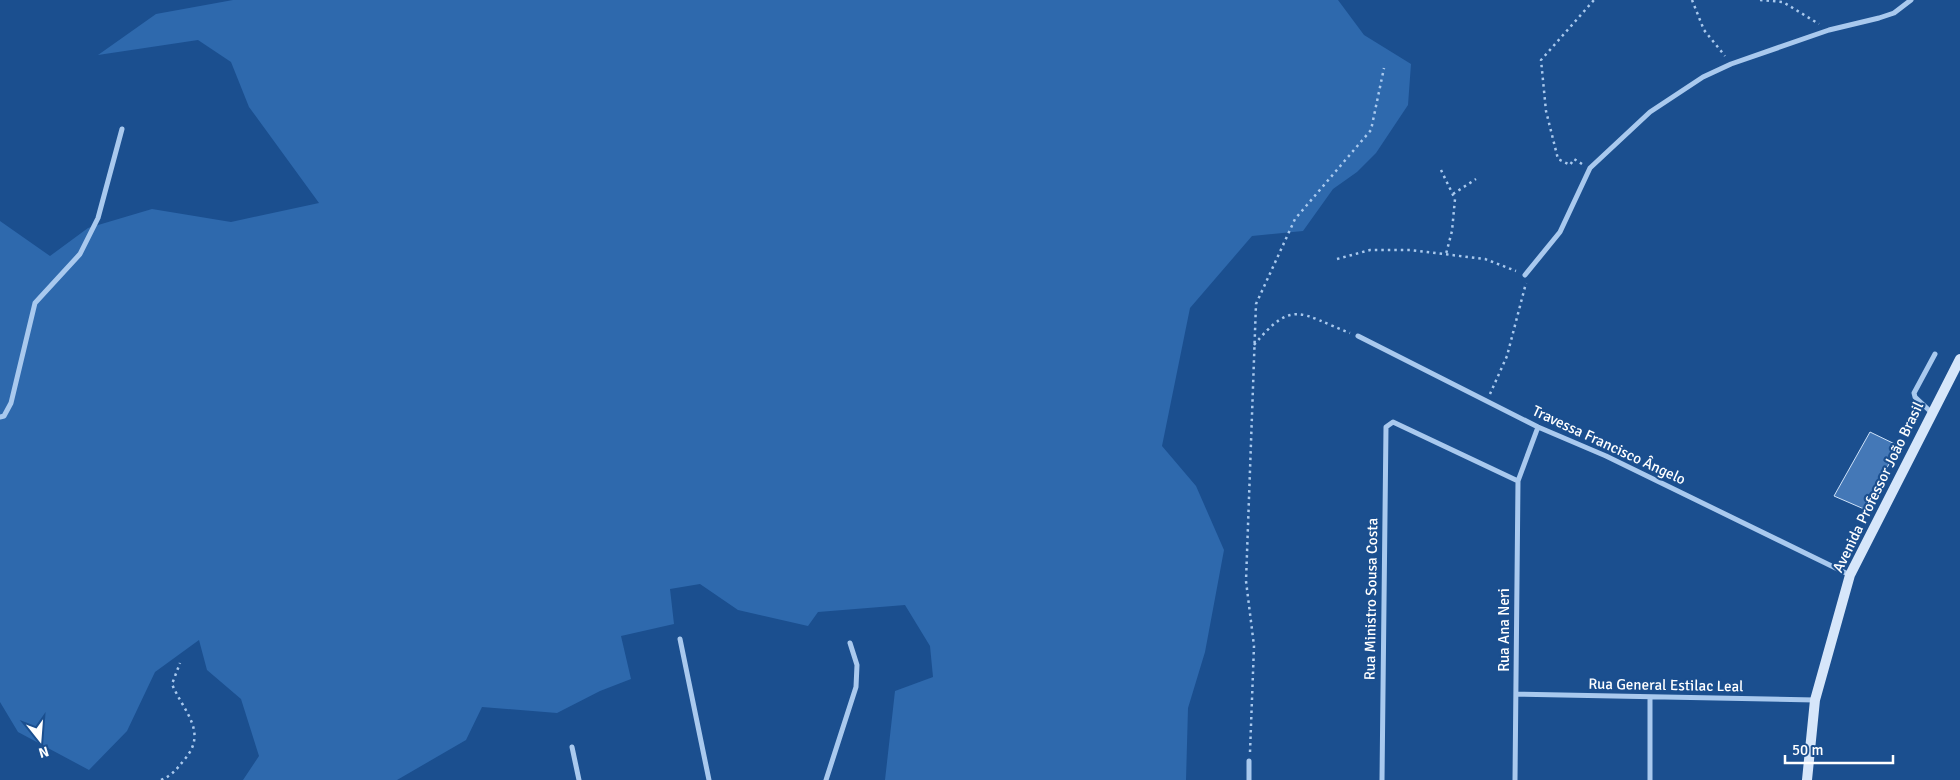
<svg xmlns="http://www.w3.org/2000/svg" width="1960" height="780" font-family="Signika,sans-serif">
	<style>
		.green { fill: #2e69ad }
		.building { fill: #4478b7; stroke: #cfe3fa }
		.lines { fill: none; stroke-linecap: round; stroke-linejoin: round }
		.path { stroke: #a9c9ee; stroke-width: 2.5; stroke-dasharray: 2.5 4; stroke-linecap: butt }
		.minor { stroke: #a9c9ee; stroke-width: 5 }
		.secondary { stroke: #d6e6fa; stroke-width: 10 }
		.labels { text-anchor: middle; stroke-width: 4.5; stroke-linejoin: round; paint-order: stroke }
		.street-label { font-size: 15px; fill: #fff; stroke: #1b4f8f }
	</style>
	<rect width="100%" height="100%" fill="#1b4f8f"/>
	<path class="green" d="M 233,0 L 1338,0 L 1364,35 L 1411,64 L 1408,105 L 1376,153 L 1357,172 L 1333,189 L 1303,231 L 1252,236 L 1190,308 L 1162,446 L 1196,486 L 1224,550 L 1205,652 L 1188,708 L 1186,780 L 885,780 L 895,691 L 933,677 L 930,646 L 905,605 L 818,612 L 808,626 L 738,610 L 700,584 L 670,589 L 674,624 L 621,636 L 631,679 L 600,691 L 557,713 L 482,707 L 466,740 L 397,780 L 243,780 L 259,756 L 241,699 L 207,670 L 199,640 L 155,672 L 127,731 L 89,770 L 18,732 L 0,702 L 0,221 L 50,256 L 88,228 L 152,209 L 231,222 L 319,203 L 249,107 L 231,62 L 198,40 L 98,55 L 156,14 Z"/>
	<path class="building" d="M 1870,432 L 1899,446 L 1864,509 L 1834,496 Z"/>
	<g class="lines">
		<path class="path" d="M 1692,0 L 1704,30 L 1725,56
			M 1760,0 L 1783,2 L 1819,24
			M 1582,164 L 1574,159 L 1570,165 L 1558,159 L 1546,111 L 1541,60 L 1594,0
			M 1441,170 L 1455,199 L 1452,231 L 1446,254
			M 1453,194 L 1476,179
			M 1337,259 L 1370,250 L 1410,250 L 1485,259 L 1516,271
			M 1254,345 C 1293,298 1300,314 1350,333
			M 1490,394 L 1507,356 L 1526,283
			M 1250,752 L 1254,646 L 1246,581 L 1256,304 L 1295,219 L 1371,130 L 1384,68
			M 161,780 C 171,776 177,769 184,760 C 209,732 183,711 172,684 L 180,663"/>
		<path class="minor" d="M 1525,275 L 1560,232 L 1590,168 L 1650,112 L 1703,77 L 1731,64 L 1829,30 L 1879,18 L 1894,13 L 1911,0
			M 1358,336 L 1538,427 L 1606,456 L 1850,575
			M 1932,413 L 1915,397 L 1914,393 L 1935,354
			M 0,417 L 4,416 L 11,403 L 35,303 L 80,254 L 98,218 L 122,129
			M 680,639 L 709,780
			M 1516,694 L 1815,700
			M 572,747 L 579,780
			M 826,780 L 856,687 L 857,665 L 850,643
			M 1249,780 L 1249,761
			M 1382,780 L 1386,427 L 1393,422 L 1518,481
			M 1515,780 L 1518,481 L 1538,427
			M 1650,780 L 1650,697"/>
		<path class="secondary" d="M 1807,780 L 1815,700 L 1850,575 L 1960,359"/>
	</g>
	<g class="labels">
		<g class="street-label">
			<text transform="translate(1609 445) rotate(25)" y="5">Travessa Francisco Ângelo</text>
			<text transform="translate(1878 487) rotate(-64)" y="5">Avenida Professor João Brasil</text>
			<text transform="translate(1371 599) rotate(-89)" y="5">Rua Ministro Sousa Costa</text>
			<text transform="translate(1504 630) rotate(-90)" y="5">Rua Ana Neri</text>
			<text transform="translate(1666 685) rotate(1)" y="5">Rua General Estilac Leal</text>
		</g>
	</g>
	<g transform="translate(40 740) rotate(163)" stroke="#1b4f8f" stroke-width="4" paint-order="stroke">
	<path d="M0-4L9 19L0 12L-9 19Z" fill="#ffffff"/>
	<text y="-8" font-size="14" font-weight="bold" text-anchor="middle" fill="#ffffff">N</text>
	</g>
	<path d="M1785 755v8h108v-8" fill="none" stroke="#ffffff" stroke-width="2.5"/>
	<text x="1792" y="755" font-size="15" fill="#ffffff" stroke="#1b4f8f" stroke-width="4" paint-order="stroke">50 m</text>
</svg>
